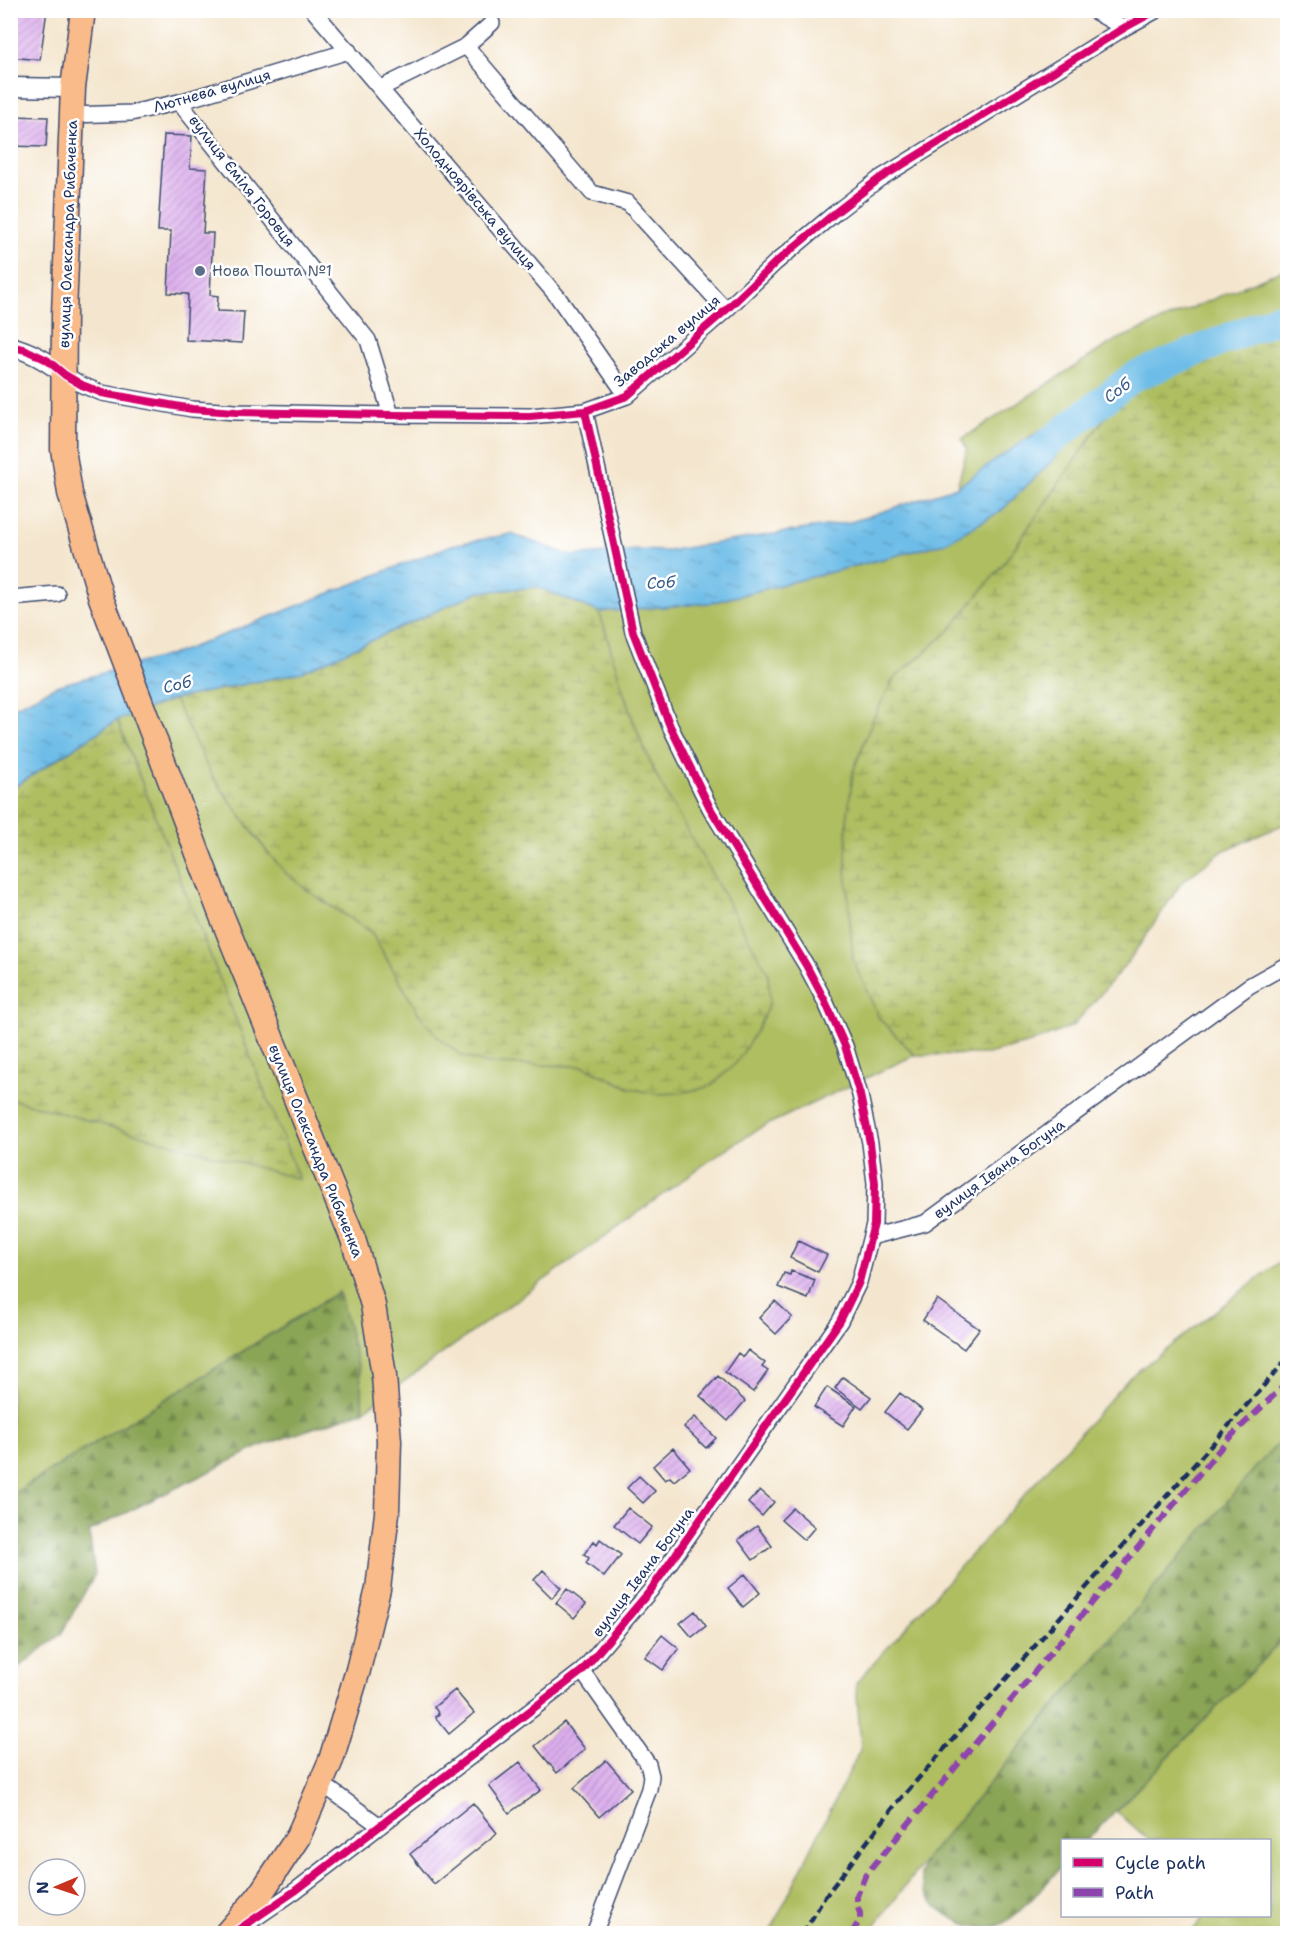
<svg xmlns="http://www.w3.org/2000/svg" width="1298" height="1944" font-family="'Shantell Sans',sans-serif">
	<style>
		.grass { fill: #afbe60; stroke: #65765f; stroke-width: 1.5 }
		.forest { fill: url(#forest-firs); stroke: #536a5a; stroke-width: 1.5 }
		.wetland { fill: url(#wetland-marsh); stroke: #65765f; stroke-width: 1.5 }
		.water { fill: url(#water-ripples); stroke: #4476a3; stroke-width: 1.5 }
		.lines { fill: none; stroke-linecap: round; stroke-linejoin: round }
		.river { stroke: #6ebde8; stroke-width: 30 }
		.building { fill: url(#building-hatch) }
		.minor-casing { stroke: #3c4a6f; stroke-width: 18 }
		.tertiary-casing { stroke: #3c4a6f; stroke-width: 21 }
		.trunk-casing { stroke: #3c4a6f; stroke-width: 27 }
		.minor { stroke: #fff; stroke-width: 15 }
		.tertiary { stroke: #fff; stroke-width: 18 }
		.trunk { stroke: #fabb8b; stroke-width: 24 }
		.rail { stroke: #1b2f5e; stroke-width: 4.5; stroke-dasharray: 9 4.5; stroke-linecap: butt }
		.quiet { stroke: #8e44ad; stroke-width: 6; stroke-dasharray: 12 6; stroke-linecap: butt }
		.cycleway-casing { stroke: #fff; stroke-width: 11 }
		.cycleway { stroke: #d6006c; stroke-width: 8 }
		.service-dot { fill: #5c6f8a; stroke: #fff; stroke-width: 2 }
		.labels { text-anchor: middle; stroke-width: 5; stroke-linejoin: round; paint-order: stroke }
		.street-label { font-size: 15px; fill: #1b2f5e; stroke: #fff }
		.service-label { font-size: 15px; fill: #4e5e75; stroke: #fff; text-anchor: start }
		.water-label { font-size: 16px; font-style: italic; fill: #345a87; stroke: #fff }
	</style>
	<defs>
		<pattern id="forest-firs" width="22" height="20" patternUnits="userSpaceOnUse" patternTransform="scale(1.5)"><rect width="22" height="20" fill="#8ba556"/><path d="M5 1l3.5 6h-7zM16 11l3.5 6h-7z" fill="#71874a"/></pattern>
		<pattern id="wetland-marsh" width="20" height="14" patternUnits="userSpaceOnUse" patternTransform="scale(1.5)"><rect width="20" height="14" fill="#afbe60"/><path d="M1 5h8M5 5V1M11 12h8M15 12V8" fill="none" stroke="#8e9b52"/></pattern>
		<pattern id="water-ripples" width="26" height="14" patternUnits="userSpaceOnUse" patternTransform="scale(1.5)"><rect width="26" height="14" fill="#6ebde8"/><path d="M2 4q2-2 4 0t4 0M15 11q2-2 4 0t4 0" fill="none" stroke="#5a9abf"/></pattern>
		<pattern id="building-hatch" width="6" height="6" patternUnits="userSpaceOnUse" patternTransform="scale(1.5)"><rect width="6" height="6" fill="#ddafee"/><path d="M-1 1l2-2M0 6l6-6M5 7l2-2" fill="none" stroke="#b28fc4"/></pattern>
	</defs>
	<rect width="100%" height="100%" fill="#fff"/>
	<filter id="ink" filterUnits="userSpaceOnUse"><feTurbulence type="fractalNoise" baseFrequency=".0167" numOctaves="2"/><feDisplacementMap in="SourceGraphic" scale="12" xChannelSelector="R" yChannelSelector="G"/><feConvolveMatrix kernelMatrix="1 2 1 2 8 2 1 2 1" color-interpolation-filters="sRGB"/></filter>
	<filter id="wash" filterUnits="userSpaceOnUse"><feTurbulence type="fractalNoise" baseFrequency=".008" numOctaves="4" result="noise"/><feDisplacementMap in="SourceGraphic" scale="24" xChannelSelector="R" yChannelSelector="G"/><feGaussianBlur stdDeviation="1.35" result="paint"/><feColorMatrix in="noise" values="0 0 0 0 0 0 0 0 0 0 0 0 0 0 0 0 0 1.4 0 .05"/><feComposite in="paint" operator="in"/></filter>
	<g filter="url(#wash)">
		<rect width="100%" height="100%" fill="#f4e6ce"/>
		<path class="grass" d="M 1287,268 L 1287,314 L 1133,377 L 1004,563 L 950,630 L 893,680 L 873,719 L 853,772 L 879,1018 L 915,1055 L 758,1129 L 720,1153 L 363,1411 L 360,1373 L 338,1292 L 11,1495 L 11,1099 L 298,1178 L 117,720 L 174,699 L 212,776 L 268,853 L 288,875 L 314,895 L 371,932 L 419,1014 L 489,1064 L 584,1066 L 630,1088 L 659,781 C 649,760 640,739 632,717 C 619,683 611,646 599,612 L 710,603 L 945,543 L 1001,511 L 1056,457 L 1064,431 L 1039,432 L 1025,440 L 957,487 L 967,449 L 962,439 L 1114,341 Z
			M 1287,1256 L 1287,1434 L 1256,1467 L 926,1859 L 869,1933 L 769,1934 L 861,1748 L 856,1683 L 1130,1377 Z
			M 1287,1635 L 1287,1933 L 1191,1933 L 1204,1916 L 1270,1916 L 1270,1840 L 1149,1840 L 1116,1811 Z"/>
		<path class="forest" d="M 339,1292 L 360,1373 L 363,1411 L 261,1446 L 89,1531 L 95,1574 L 61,1634 L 11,1673 L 11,1495 Z
			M 1287,1434 L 1287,1635 L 1087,1840 L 1062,1840 L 1062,1866 C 1046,1883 1022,1913 1002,1924 C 975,1938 921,1908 921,1876 C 920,1871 924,1864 926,1859 L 1256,1467 Z"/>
		<path class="wetland" d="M 1287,314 L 1287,823 L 1223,851 L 1182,882 L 1128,962 L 1073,1026 L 1030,1043 L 988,1054 L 915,1055 L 879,1018 L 853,960 L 846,868 L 847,821 L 853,772 L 873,719 L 893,680 L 950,630 L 1004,563 L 1133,377 Z
			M 537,587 L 599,612 C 611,646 619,683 632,717 C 640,739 649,760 659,781 L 768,973 L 770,1002 L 759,1026 L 737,1062 L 711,1086 L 681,1093 L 655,1094 L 630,1088 L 584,1066 L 489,1064 L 462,1056 L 439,1038 L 419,1014 L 371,932 L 314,895 L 288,875 L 268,853 L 212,776 L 174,699 L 302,672 L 478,592 Z
			M 117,720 L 299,1179 L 11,1099 L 10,790 Z"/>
		<path class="water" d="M 1065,431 L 1062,443 L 1056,457 L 1001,511 L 945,543 L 710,603 L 599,612 L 537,587 L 478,592 L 302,672 L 174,699 L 117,720 L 11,789 L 11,709 L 56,686 L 180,652 L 452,545 L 511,534 L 573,556 L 637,550 L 666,551 L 851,522 L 957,487 L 1025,440 L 1039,432 Z"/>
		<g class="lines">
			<path class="river" d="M 1033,455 L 1133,377 L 1288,314"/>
		</g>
		<g id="blocks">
			<path class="building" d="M 10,10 L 47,10 L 40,60 L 10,57 Z
				M 10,116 L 48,117 L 46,147 L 10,146 Z
				M 164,135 L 192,136 L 190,168 L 207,169 L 203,233 L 213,233 L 210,295 L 218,296 L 217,311 L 244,312 L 242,343 L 186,340 L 188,294 L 168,293 L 171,231 L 158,231 Z
				M 798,1241 L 827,1255 L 818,1272 L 790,1258 Z
				M 791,1271 L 815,1280 L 808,1299 L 778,1287 L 784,1273 L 790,1275 Z
				M 937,1299 L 979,1329 L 964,1349 L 923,1320 Z
				M 775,1301 L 792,1317 L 776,1334 L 759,1318 Z
				M 748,1350 L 765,1363 L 762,1367 L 768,1371 L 753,1392 L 725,1372 L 738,1353 L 743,1357 Z
				M 718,1376 L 745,1401 L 728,1421 L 700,1396 Z
				M 843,1377 L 871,1397 L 862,1408 L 835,1388 Z
				M 827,1387 L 856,1406 L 843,1426 L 814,1407 Z
				M 900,1393 L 922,1410 L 907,1429 L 885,1412 Z
				M 695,1417 L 716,1438 L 706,1448 L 684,1427 Z
				M 673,1448 L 690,1468 L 674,1481 L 670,1477 L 665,1480 L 653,1466 Z
				M 639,1476 L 655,1491 L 643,1503 L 627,1488 Z
				M 760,1490 L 774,1502 L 762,1516 L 748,1503 Z
				M 628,1508 L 652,1527 L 638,1544 L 614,1525 Z
				M 793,1508 L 815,1527 L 804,1540 L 781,1520 Z
				M 757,1526 L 772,1546 L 753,1560 L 738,1540 Z
				M 600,1539 L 621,1555 L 604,1577 L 586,1563 L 589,1558 L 584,1554 L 594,1541 L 597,1544 Z
				M 543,1570 L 561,1588 L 552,1598 L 534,1580 Z
				M 745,1574 L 760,1593 L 743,1607 L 728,1588 Z
				M 567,1589 L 586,1604 L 574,1618 L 556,1603 Z
				M 695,1611 L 706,1626 L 692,1637 L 680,1623 Z
				M 662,1635 L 679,1649 L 663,1670 L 645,1657 Z
				M 455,1690 L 474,1713 L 449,1734 L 435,1717 L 439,1714 L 434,1707 Z
				M 564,1722 L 585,1749 L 557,1773 L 535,1746 Z
				M 606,1760 L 631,1789 L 599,1817 L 574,1788 Z
				M 520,1762 L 541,1790 L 509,1813 L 489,1786 Z
				M 473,1803 L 497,1833 L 434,1884 L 410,1854 Z"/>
		</g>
	</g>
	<g filter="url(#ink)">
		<use href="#blocks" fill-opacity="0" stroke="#3c4a6f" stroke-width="1.5"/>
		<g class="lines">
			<g class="minor-casing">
				<path id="minor" d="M 313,10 L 557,296 L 627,396
					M 1092,10 L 1124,28
					M 466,46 L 592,193 L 628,203 L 726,310
					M 381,88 L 466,46 L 492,23
					M 179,102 L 368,340 L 391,415
					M 72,115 L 131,113 L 179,102 L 349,51
					M 65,375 L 82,385 L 102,393 L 192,409 L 236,412 L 391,415 L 530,416 L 585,411 L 627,396 L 726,310 L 775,263 L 835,213 L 879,179 L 1124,28 L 1157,10
					M 10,598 L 57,594
					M 871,1237 L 925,1223 L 1249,986 L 1288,964
					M 582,1671 L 648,1764 L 651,1776 L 649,1789 L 594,1934
					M 321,1783 L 380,1826
					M 241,1928 L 295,1891 L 582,1671 L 650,1591 L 840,1321 L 859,1282 L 874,1224 L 875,1183 L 870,1143 L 860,1095 L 845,1046 L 825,1001 L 806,965 L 710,808 L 670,726 L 633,632 L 585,411"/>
			</g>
			<g class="tertiary-casing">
				<path id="tertiary" d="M 10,87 L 73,88
					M 10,346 C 32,352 47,361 65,375"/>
			</g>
			<g class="trunk-casing">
				<path id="trunk" d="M 83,10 L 73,88 L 64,314 L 63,449 L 70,493 L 101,598 L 221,914 L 353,1239 L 373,1305 L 384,1376 L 389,1441 L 387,1513 L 378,1589 L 358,1670 L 331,1760 L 298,1837 L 259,1896 L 226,1934"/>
			</g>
			<use href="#minor" class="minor"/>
			<use href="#tertiary" class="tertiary"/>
			<use href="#trunk" class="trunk"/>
			<path class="rail" d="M 803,1934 L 824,1898 L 896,1804 L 1288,1358"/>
			<path class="quiet" d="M 851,1934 L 860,1920 L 860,1913 L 857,1906 L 857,1896 L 865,1876 L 1229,1438 L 1288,1382"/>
			<g class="cycleway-casing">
				<path id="cycleway" d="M 10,346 L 26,350 L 47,360 L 65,375 L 82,385 L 102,393 L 192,409 L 236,412 L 391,415 L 530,416 L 585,411 L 627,396 L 726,310 L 775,263 L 835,213 L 879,179 L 1124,28 L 1157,10
					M 232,1934 L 295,1891 L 582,1671 L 650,1591 L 840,1321 L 859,1282 L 874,1224 L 875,1183 L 870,1143 L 860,1095 L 845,1046 L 825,1001 L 806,965 L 710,808 L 670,726 L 633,632 L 585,411"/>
			</g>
			<use href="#cycleway" class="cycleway"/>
		</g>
	</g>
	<circle class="service-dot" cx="200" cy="271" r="6"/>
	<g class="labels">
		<g class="street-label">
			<text transform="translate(212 91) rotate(-16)" y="5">Лютнева вулиця</text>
			<text transform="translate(242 181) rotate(52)" y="5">вулиця Єміля Горовця</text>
			<text transform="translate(475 199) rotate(50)" y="5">Холодноярівська вулиця</text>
			<text transform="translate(68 234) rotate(-88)" y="5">вулиця Олександра Рибаченка</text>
			<text transform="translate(667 341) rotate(-40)" y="5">Заводська вулиця</text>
			<text transform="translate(316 1151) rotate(68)" y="5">вулиця Олександра Рибаченка</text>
			<text transform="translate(999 1169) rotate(-36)" y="5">вулиця Івана Богуна</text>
			<text transform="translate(643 1572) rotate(-53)" y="5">вулиця Івана Богуна</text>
		</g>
		<g class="service-label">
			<text x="212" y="276">Нова Пошта №1</text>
		</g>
		<g class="water-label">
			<text transform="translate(1117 390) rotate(-37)" y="6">Соб</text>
			<text transform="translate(661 582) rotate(-4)" y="6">Соб</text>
			<text transform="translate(177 684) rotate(-14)" y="6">Соб</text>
		</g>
	</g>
	<rect width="1298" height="1944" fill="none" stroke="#fff" stroke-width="36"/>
	<rect x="1061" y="1839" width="210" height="78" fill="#ffffff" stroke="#a4acbf" stroke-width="1.5"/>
	<rect x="1073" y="1858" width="30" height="9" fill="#d6006c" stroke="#a4acbf" stroke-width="1.5"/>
	<text x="1115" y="1869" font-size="18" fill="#1b2f5e">Cycle path</text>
	<rect x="1073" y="1888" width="30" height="9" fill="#8e44ad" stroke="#a4acbf" stroke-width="1.5"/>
	<text x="1115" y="1899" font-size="18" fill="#1b2f5e">Path</text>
	<g transform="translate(57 1887) rotate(268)"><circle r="28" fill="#ffffff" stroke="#a4acbf" stroke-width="1.5"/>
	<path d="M0-4.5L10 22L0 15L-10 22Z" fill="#c8321e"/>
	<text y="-9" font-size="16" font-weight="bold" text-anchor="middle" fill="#1b2f5e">N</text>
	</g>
</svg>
